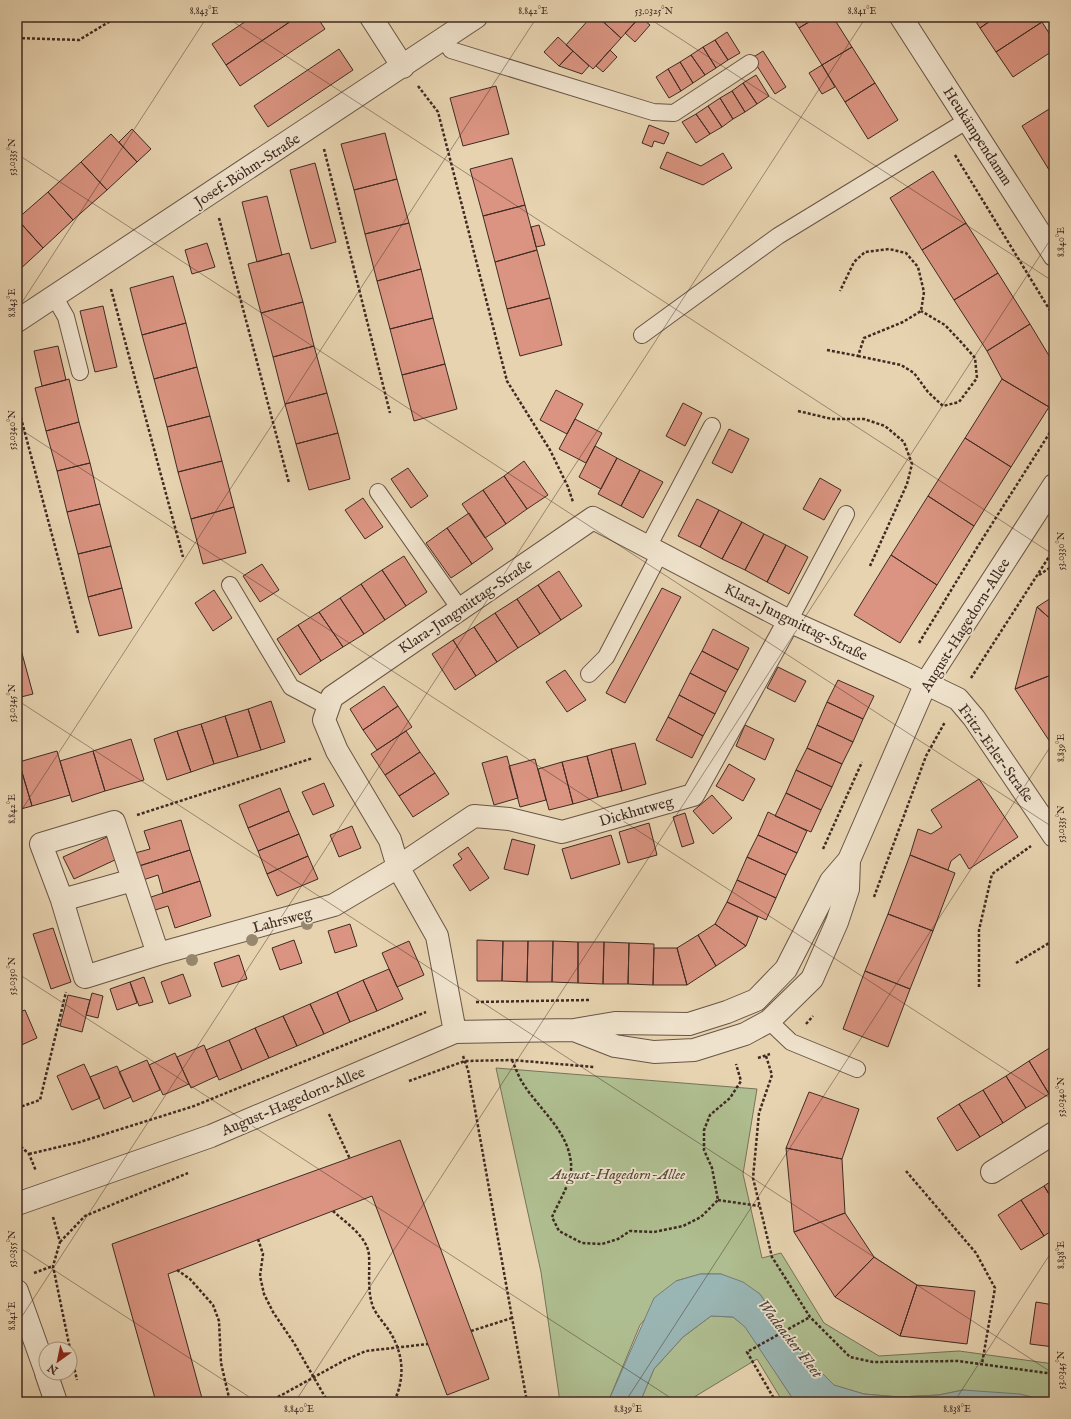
<svg xmlns="http://www.w3.org/2000/svg" width="1071" height="1419" font-family="'IM FELL English',serif">
	<style>
		.green { fill: #afbe90; stroke: #77745a }
		.water { fill: #9ab6b4; stroke: #767e7a }
		.building { fill: #da9481; stroke: #3f2b23 }
		.lines { fill: none; stroke-linecap: round; stroke-linejoin: round }
		.service-casing { stroke: #695546; stroke-width: 18 }
		.minor-casing { stroke: #695546; stroke-width: 24 }
		.tertiary-casing { stroke: #695546; stroke-width: 24 }
		.path { stroke: #3f2b23; stroke-width: 2.5; stroke-dasharray: 3 2; stroke-linecap: butt }
		.service { stroke: #efe2cc; stroke-width: 16 }
		.minor { stroke: #efe2cc; stroke-width: 22 }
		.tertiary { stroke: #efe2cc; stroke-width: 22 }
		.tree { fill: #97876f }
		.ticks { fill: none; stroke: #3f2b23; stroke-width: 1; stroke-opacity: 0.45 }
		.labels { text-anchor: middle; stroke-width: 3.5; stroke-linejoin: round; paint-order: stroke }
		.street-label { font-size: 15px; fill: #3f2b23; stroke: #efe2cc }
		.park-label { font-size: 15px; font-style: italic; fill: #554839; stroke: #efe2cc }
		.water-label { font-size: 16px; font-style: italic; fill: #514740; stroke: #efe2cc }
		.neatline { fill: none; stroke: #3f2b23; stroke-width: 1.5 }
		.ticks-label { font-size: 10px; text-anchor: middle; fill: #3f2b23 }
	</style>
	<rect width="100%" height="100%" fill="#e7d3b0"/>
	<filter id="stains"><feTurbulence type="fractalNoise" baseFrequency=".005" numOctaves="4"/><feColorMatrix values="0 0 0 0 .2 0 0 0 0 .09 0 0 0 0 .02 0 0 0 .5 -.17"/></filter>
	<radialGradient id="worn" r=".72"><stop offset=".6" stop-color="#630" stop-opacity="0"/><stop offset="1" stop-color="#630" stop-opacity=".3"/></radialGradient>
	<path class="green" d="M 496,1068 L 757,1089 L 743,1174 L 762,1258 L 781,1253 L 824,1323 L 879,1356 L 959,1351 L 1054,1364 L 1054,1402 L 963,1390 L 939,1395 L 899,1397 L 864,1394 L 833,1385 L 803,1354 L 777,1320 L 760,1294 L 721,1274 L 701,1274 L 676,1281 L 640,1325 L 608,1402 L 560,1402 L 541,1272 Z
		M 711,1316 L 733,1317 L 746,1327 L 795,1402 L 783,1402 L 757,1359 L 686,1402 L 640,1402 L 654,1369 L 683,1337 Z"/>
	<path class="water" d="M 700,1274 L 721,1274 L 743,1282 L 760,1294 L 777,1320 L 803,1354 L 834,1385 L 864,1394 L 899,1397 L 939,1395 L 963,1390 L 1020,1394 L 1052,1402 L 795,1402 L 745,1327 L 733,1317 L 711,1316 L 683,1337 L 654,1369 L 640,1402 L 608,1402 L 654,1298 L 676,1281 Z"/>
	<path class="building" d="M 252,17 L 297,17 L 226,65 L 212,44 Z
		M 297,17 L 317,17 L 325,29 L 240,86 L 226,65 Z
		M 591,17 L 598,17 L 621,38 L 593,69 L 566,45 Z
		M 598,17 L 640,17 L 621,38 Z
		M 640,17 L 650,25 L 635,42 L 625,33 Z
		M 792,17 L 817,17 L 799,28 Z
		M 817,17 L 833,17 L 852,47 L 822,65 L 799,28 Z
		M 973,17 L 996,17 L 980,28 Z
		M 996,17 L 1038,17 L 1042,22 L 996,52 L 980,28 Z
		M 1042,22 L 1054,41 L 1054,50 L 1013,77 L 996,52 Z
		M 727,32 L 740,53 L 728,60 L 715,40 Z
		M 558,37 L 573,51 L 559,66 L 544,52 Z
		M 715,40 L 728,60 L 716,68 L 703,47 Z
		M 703,47 L 716,68 L 705,75 L 691,55 Z
		M 852,47 L 875,83 L 845,102 L 822,65 Z
		M 339,49 L 353,70 L 268,127 L 254,106 Z
		M 610,50 L 617,57 L 603,72 L 596,66 Z
		M 573,51 L 589,66 L 582,74 L 559,66 Z
		M 763,51 L 786,87 L 775,94 L 752,58 Z
		M 691,55 L 705,75 L 693,83 L 680,62 Z
		M 680,62 L 693,83 L 681,91 L 668,69 Z
		M 822,65 L 835,87 L 822,94 L 809,73 Z
		M 668,69 L 681,91 L 669,98 L 656,77 Z
		M 756,75 L 769,96 L 757,104 L 743,83 Z
		M 743,83 L 757,104 L 745,112 L 732,91 Z
		M 875,83 L 898,120 L 868,139 L 845,102 Z
		M 496,86 L 509,134 L 463,146 L 450,98 Z
		M 732,91 L 745,112 L 733,119 L 720,98 Z
		M 720,98 L 733,119 L 722,127 L 708,106 Z
		M 708,106 L 722,127 L 710,134 L 696,114 Z
		M 1054,106 L 1054,178 L 1022,126 Z
		M 696,114 L 710,134 L 696,143 L 682,122 Z
		M 649,125 L 669,133 L 664,144 L 654,141 L 652,147 L 642,143 Z
		M 132,129 L 151,149 L 137,162 L 119,142 Z
		M 385,133 L 397,179 L 354,190 L 341,144 Z
		M 111,134 L 137,162 L 107,190 L 81,162 Z
		M 667,152 L 701,166 L 723,153 L 732,168 L 703,185 L 660,168 Z
		M 512,158 L 525,205 L 483,216 L 470,169 Z
		M 81,162 L 107,190 L 73,220 L 48,192 Z
		M 315,163 L 336,242 L 311,249 L 290,170 Z
		M 933,171 L 966,223 L 922,250 L 890,198 Z
		M 397,179 L 409,223 L 365,234 L 354,190 Z
		M 48,192 L 73,220 L 43,248 L 17,219 Z
		M 267,196 L 282,255 L 257,262 L 242,202 Z
		M 525,205 L 537,250 L 495,262 L 483,216 Z
		M 17,219 L 43,248 L 17,272 Z
		M 409,223 L 421,269 L 377,281 L 365,234 Z
		M 966,223 L 998,273 L 954,300 L 922,250 Z
		M 539,225 L 545,245 L 536,247 L 531,227 Z
		M 207,243 L 215,267 L 192,274 L 185,250 Z
		M 537,250 L 550,298 L 507,309 L 495,262 Z
		M 289,253 L 303,302 L 261,313 L 248,264 Z
		M 421,269 L 433,318 L 390,329 L 377,281 Z
		M 998,273 L 1030,324 L 987,351 L 954,300 Z
		M 173,276 L 186,323 L 142,335 L 130,288 Z
		M 550,298 L 562,345 L 520,356 L 507,309 Z
		M 303,302 L 314,346 L 273,357 L 261,313 Z
		M 103,306 L 117,367 L 95,372 L 80,311 Z
		M 433,318 L 445,364 L 402,375 L 390,329 Z
		M 186,323 L 197,367 L 154,379 L 142,335 Z
		M 1030,324 L 1054,364 L 1054,399 L 1049,407 L 1002,379 L 987,351 Z
		M 58,346 L 66,380 L 42,386 L 34,351 Z
		M 314,346 L 327,393 L 285,404 L 273,357 Z
		M 445,364 L 457,409 L 414,421 L 402,375 Z
		M 197,367 L 210,416 L 167,427 L 154,379 Z
		M 69,379 L 79,422 L 46,431 L 35,388 Z
		M 1002,379 L 1049,407 L 1011,467 L 965,438 Z
		M 556,390 L 583,404 L 567,434 L 540,420 Z
		M 327,393 L 338,433 L 296,444 L 285,404 Z
		M 683,403 L 702,413 L 685,446 L 666,436 Z
		M 210,416 L 222,461 L 178,472 L 167,427 Z
		M 575,419 L 602,433 L 586,463 L 559,449 Z
		M 79,422 L 90,463 L 57,471 L 46,431 Z
		M 729,429 L 749,439 L 732,473 L 712,463 Z
		M 338,433 L 350,479 L 309,490 L 296,444 Z
		M 965,438 L 1011,467 L 974,526 L 928,496 Z
		M 595,446 L 617,458 L 601,489 L 579,477 Z
		M 617,458 L 640,470 L 621,506 L 598,494 Z
		M 222,461 L 234,507 L 191,519 L 178,472 Z
		M 524,461 L 548,495 L 527,509 L 504,476 Z
		M 90,463 L 100,504 L 67,512 L 57,471 Z
		M 408,468 L 428,496 L 411,508 L 391,479 Z
		M 640,470 L 663,482 L 643,518 L 621,506 Z
		M 504,476 L 527,509 L 506,524 L 483,490 Z
		M 820,478 L 841,490 L 824,520 L 803,509 Z
		M 483,490 L 506,524 L 485,538 L 462,504 Z
		M 928,496 L 974,526 L 937,585 L 891,555 Z
		M 363,498 L 383,527 L 365,539 L 345,510 Z
		M 697,499 L 719,510 L 700,547 L 678,536 Z
		M 100,504 L 111,546 L 78,554 L 67,512 Z
		M 234,507 L 246,553 L 203,564 L 191,519 Z
		M 719,510 L 742,522 L 722,559 L 700,547 Z
		M 469,513 L 493,549 L 472,564 L 447,528 Z
		M 742,522 L 764,534 L 745,570 L 722,559 Z
		M 447,528 L 472,564 L 451,578 L 426,543 Z
		M 764,534 L 786,545 L 767,582 L 745,570 Z
		M 786,545 L 808,557 L 789,594 L 767,582 Z
		M 111,546 L 122,588 L 88,597 L 78,554 Z
		M 891,555 L 937,585 L 900,643 L 854,615 Z
		M 404,556 L 427,592 L 406,606 L 382,570 Z
		M 262,564 L 279,590 L 260,602 L 243,576 Z
		M 382,570 L 406,606 L 385,620 L 361,584 Z
		M 559,571 L 582,606 L 561,620 L 538,585 Z
		M 361,584 L 385,620 L 364,634 L 340,598 Z
		M 538,585 L 561,620 L 540,634 L 517,599 Z
		M 122,588 L 132,628 L 99,636 L 88,597 Z
		M 662,588 L 681,597 L 625,703 L 606,693 Z
		M 214,590 L 232,618 L 213,631 L 195,603 Z
		M 1054,596 L 1054,622 L 1037,607 Z
		M 340,598 L 364,634 L 343,647 L 319,612 Z
		M 517,599 L 540,634 L 518,648 L 495,613 Z
		M 1037,607 L 1054,622 L 1054,674 L 1015,689 Z
		M 319,612 L 343,647 L 321,661 L 298,625 Z
		M 495,613 L 518,648 L 497,662 L 474,627 Z
		M 298,625 L 321,661 L 300,675 L 277,639 Z
		M 474,627 L 497,662 L 476,676 L 453,640 Z
		M 713,629 L 749,648 L 738,670 L 702,651 Z
		M 453,640 L 476,676 L 455,690 L 432,654 Z
		M 17,646 L 20,646 L 33,694 L 17,698 Z
		M 702,651 L 738,670 L 726,692 L 690,673 Z
		M 778,667 L 806,681 L 795,702 L 767,688 Z
		M 565,670 L 586,700 L 567,712 L 546,682 Z
		M 690,673 L 726,692 L 715,714 L 679,695 Z
		M 1054,674 L 1054,748 L 1015,689 Z
		M 838,680 L 874,696 L 863,719 L 827,702 Z
		M 384,686 L 398,706 L 363,730 L 350,709 Z
		M 679,695 L 715,714 L 703,736 L 668,717 Z
		M 271,701 L 285,742 L 261,750 L 248,709 Z
		M 827,702 L 863,719 L 853,742 L 817,725 Z
		M 398,706 L 412,727 L 377,750 L 363,730 Z
		M 248,709 L 261,750 L 238,757 L 225,716 Z
		M 225,716 L 238,757 L 214,764 L 201,724 Z
		M 668,717 L 703,736 L 692,758 L 656,740 Z
		M 201,724 L 214,764 L 191,772 L 177,731 Z
		M 745,725 L 774,739 L 765,760 L 736,746 Z
		M 817,725 L 853,742 L 842,764 L 807,748 Z
		M 177,731 L 191,772 L 167,780 L 154,739 Z
		M 406,731 L 420,752 L 385,775 L 371,754 Z
		M 131,739 L 144,780 L 105,791 L 93,751 Z
		M 635,743 L 646,784 L 622,791 L 611,749 Z
		M 807,748 L 842,764 L 832,787 L 796,770 Z
		M 611,749 L 622,791 L 598,797 L 587,756 Z
		M 57,751 L 70,795 L 32,806 L 19,762 Z
		M 93,751 L 105,791 L 72,802 L 60,761 Z
		M 420,752 L 435,773 L 399,796 L 385,775 Z
		M 507,756 L 518,798 L 494,805 L 482,763 Z
		M 587,756 L 598,797 L 573,804 L 562,762 Z
		M 535,759 L 546,800 L 520,807 L 509,766 Z
		M 19,762 L 32,806 L 17,810 L 17,763 Z
		M 562,762 L 573,804 L 549,810 L 538,769 Z
		M 729,764 L 755,779 L 743,801 L 716,786 Z
		M 796,770 L 832,787 L 821,810 L 786,793 Z
		M 435,773 L 449,794 L 413,817 L 399,796 Z
		M 979,779 L 1018,837 L 969,869 L 960,854 L 951,861 L 948,870 L 910,855 L 918,829 L 931,834 L 942,827 L 931,810 Z
		M 324,783 L 334,806 L 313,815 L 302,792 Z
		M 280,788 L 289,811 L 248,828 L 239,805 Z
		M 786,793 L 821,810 L 811,832 L 775,816 Z
		M 712,795 L 732,818 L 713,834 L 693,811 Z
		M 289,811 L 299,834 L 258,851 L 248,828 Z
		M 768,812 L 807,831 L 797,853 L 758,835 Z
		M 685,813 L 694,843 L 682,847 L 673,817 Z
		M 181,820 L 190,850 L 139,866 L 135,853 L 150,849 L 144,831 Z
		M 649,823 L 657,855 L 628,863 L 619,832 Z
		M 352,826 L 361,848 L 339,857 L 330,835 Z
		M 299,834 L 308,856 L 267,874 L 258,851 Z
		M 611,835 L 620,864 L 571,879 L 562,849 Z
		M 758,835 L 797,853 L 786,875 L 747,857 Z
		M 107,837 L 117,859 L 74,879 L 63,857 Z
		M 512,839 L 535,845 L 528,875 L 504,869 Z
		M 468,847 L 489,878 L 470,891 L 453,865 L 462,859 L 458,854 Z
		M 190,850 L 200,881 L 163,893 L 158,875 L 143,880 L 139,866 Z
		M 910,855 L 955,873 L 933,931 L 888,914 Z
		M 308,856 L 318,879 L 277,896 L 267,874 Z
		M 747,857 L 786,875 L 776,898 L 737,880 Z
		M 737,880 L 776,898 L 766,920 L 727,902 Z
		M 200,881 L 211,916 L 175,928 L 168,906 L 152,911 L 148,898 Z
		M 727,902 L 758,917 L 746,946 L 715,924 Z
		M 888,914 L 933,931 L 910,989 L 865,971 Z
		M 350,924 L 357,946 L 335,953 L 328,931 Z
		M 715,924 L 746,946 L 716,966 L 698,935 Z
		M 53,928 L 71,982 L 51,989 L 33,934 Z
		M 698,935 L 716,966 L 687,985 L 677,948 Z
		M 294,940 L 302,963 L 280,970 L 272,948 Z
		M 477,940 L 503,941 L 502,981 L 477,981 Z
		M 409,941 L 424,975 L 397,987 L 382,953 Z
		M 503,941 L 528,941 L 527,982 L 502,981 Z
		M 528,941 L 553,941 L 552,982 L 527,982 Z
		M 553,941 L 578,942 L 578,983 L 552,982 Z
		M 578,942 L 604,942 L 603,984 L 578,983 Z
		M 604,942 L 629,943 L 628,984 L 603,984 Z
		M 629,943 L 654,944 L 653,985 L 628,984 Z
		M 654,948 L 677,948 L 687,985 L 653,985 Z
		M 239,955 L 247,979 L 222,987 L 214,963 Z
		M 389,969 L 403,999 L 377,1011 L 363,980 Z
		M 865,971 L 910,989 L 888,1047 L 843,1029 Z
		M 183,974 L 191,996 L 169,1004 L 161,982 Z
		M 144,977 L 153,1002 L 139,1006 L 130,982 Z
		M 363,980 L 377,1011 L 350,1022 L 337,992 Z
		M 130,982 L 137,1003 L 117,1010 L 110,989 Z
		M 337,992 L 350,1022 L 324,1034 L 310,1004 Z
		M 92,993 L 103,996 L 98,1018 L 86,1015 Z
		M 68,995 L 90,1000 L 82,1032 L 60,1026 Z
		M 310,1004 L 324,1034 L 297,1046 L 283,1016 Z
		M 25,1010 L 37,1038 L 17,1047 L 17,1013 Z
		M 283,1016 L 297,1046 L 269,1058 L 255,1028 Z
		M 255,1028 L 269,1058 L 242,1070 L 229,1040 Z
		M 229,1040 L 242,1070 L 219,1080 L 206,1050 Z
		M 204,1045 L 217,1076 L 191,1088 L 177,1057 Z
		M 1051,1047 L 1054,1051 L 1054,1091 L 1049,1094 L 1029,1061 Z
		M 175,1053 L 189,1084 L 163,1095 L 149,1065 Z
		M 147,1060 L 160,1090 L 133,1102 L 119,1072 Z
		M 1029,1061 L 1049,1094 L 1026,1108 L 1006,1076 Z
		M 84,1064 L 100,1098 L 72,1110 L 57,1076 Z
		M 117,1066 L 131,1097 L 104,1109 L 90,1077 Z
		M 1006,1076 L 1026,1108 L 1003,1123 L 983,1090 Z
		M 983,1090 L 1003,1123 L 980,1137 L 959,1104 Z
		M 809,1092 L 859,1109 L 842,1159 L 786,1148 Z
		M 959,1104 L 980,1137 L 957,1151 L 937,1118 Z
		M 400,1140 L 489,1379 L 447,1395 L 372,1196 L 168,1274 L 203,1402 L 156,1402 L 112,1244 Z
		M 786,1148 L 842,1159 L 845,1213 L 794,1232 Z
		M 1054,1179 L 1054,1202 L 1044,1186 Z
		M 1044,1186 L 1054,1202 L 1054,1229 L 1044,1236 L 1021,1200 Z
		M 1021,1200 L 1044,1236 L 1021,1250 L 998,1215 Z
		M 845,1213 L 874,1257 L 835,1297 L 794,1232 Z
		M 874,1257 L 917,1285 L 900,1336 L 835,1297 Z
		M 917,1285 L 975,1291 L 967,1344 L 900,1336 Z
		M 1036,1302 L 1054,1305 L 1054,1347 L 1030,1344 Z"/>
	<g class="lines">
		<g class="service-casing">
			<path id="service" d="M 444,38 L 451,50 L 653,112 L 674,113 L 750,63
				M 54,296 L 66,317 L 80,372
				M 642,335 L 778,236 L 968,120
				M 378,492 L 460,609
				M 648,547 L 712,426
				M 230,585 L 291,687 L 329,707
				M 789,621 L 846,514
				M 589,674 L 606,657 L 660,553
				M 769,1021 L 791,1042 L 857,1069"/>
		</g>
		<g class="minor-casing">
			<path id="minor" d="M 371,17 L 403,67
				M 901,17 L 1054,255
				M 17,321 L 476,17
				M 62,900 L 133,880
				M 158,954 L 114,822 L 41,844 L 62,900 L 85,977 L 158,954 L 334,905 L 398,867 L 474,816 L 509,819 L 562,832 L 693,795 L 789,621
				M 574,1030 L 615,1046 L 654,1052 L 694,1050 L 745,1034 L 769,1021 L 812,979 L 837,922 L 848,889 L 849,860
				M 455,1032 L 437,936 L 398,867 L 390,840 L 337,751 L 324,720 L 332,697 L 593,518 L 789,621 L 902,672 L 958,699 L 974,718 L 1054,836
				M 992,1172 L 1054,1133
				M 17,1204 L 211,1136 L 455,1032 L 574,1030 L 615,1023 L 689,1024 L 727,1012 L 756,1000 L 786,969 L 831,881 L 849,860 L 926,683 L 1054,485"/>
		</g>
		<g class="tertiary-casing">
			<path id="tertiary" d="M 17,1291 L 46,1372
				M 46,1373 L 56,1402"/>
		</g>
		<path class="path" d="M 17,38 L 79,40 L 117,17
			M 418,86 L 438,112 L 507,381 L 550,450 L 568,487 L 573,502
			M 324,149 L 390,413
			M 955,155 L 1054,317
			M 219,218 L 289,483
			M 111,289 L 183,557
			M 827,350 L 858,356 L 864,338 L 903,322 L 921,311 L 924,292 L 918,267 L 906,253 L 889,249 L 865,252 L 854,262 L 840,291
			M 858,356 L 901,365 L 914,373 L 928,392 L 943,406 L 959,402 L 977,378 L 975,358 L 962,343 L 945,325 L 921,311
			M 17,403 L 78,633
			M 798,411 L 832,419 L 864,419 L 885,426 L 904,442 L 912,464 L 907,484 L 870,566
			M 1039,575 L 1054,565
			M 919,643 L 978,546 L 1054,426
			M 971,678 L 1054,549
			M 137,815 L 313,758
			M 823,849 L 862,762
			M 874,897 L 926,756 L 945,722
			M 1016,963 L 1054,940
			M 979,987 L 979,930 L 992,874 L 1031,846
			M 476,1002 L 589,1000
			M 806,1024 L 813,1016
			M 463,1056 L 468,1070 L 527,1402
			M 766,1056 L 772,1075 L 759,1113 L 753,1178 L 772,1257 L 810,1317 L 850,1357 L 873,1362 L 958,1361 L 1054,1374
			M 758,1058 L 770,1054
			M 512,1060 C 516,1069 519,1078 524,1085 C 540,1110 568,1131 571,1163 C 573,1180 559,1201 552,1217 L 559,1231 L 582,1243 L 602,1244 L 618,1239 L 630,1231 L 654,1232 L 683,1226 L 701,1217 L 718,1200 L 712,1168 L 704,1150 L 704,1130 L 710,1115 L 730,1098 L 741,1081 L 736,1064
			M 409,1081 L 465,1061 L 512,1060 L 594,1067
			M 17,1108 L 40,1100 L 66,992
			M 329,1114 L 350,1159
			M 17,1143 L 29,1154 L 36,1171
			M 29,1154 L 80,1142 L 194,1106 L 426,1012
			M 906,1171 L 976,1253 L 995,1288 L 982,1364
			M 718,1200 L 759,1206
			M 333,1211 C 346,1223 367,1236 369,1255 C 370,1273 367,1290 373,1307 C 377,1316 385,1324 390,1332 C 404,1355 405,1378 394,1402
			M 53,1217 L 60,1242 L 53,1266 L 70,1349
			M 258,1239 L 263,1254 L 260,1276 L 264,1294 L 273,1312 L 294,1343 L 328,1402
			M 60,1242 L 85,1216 L 188,1173
			M 177,1270 L 190,1279 L 213,1305 L 219,1321 L 221,1363 L 230,1402
			M 34,1273 L 53,1266
			M 471,1331 L 512,1318
			M 70,1350 L 77,1380
			M 225,1402 L 236,1402
			M 269,1402 L 345,1360 L 366,1351 L 428,1344
			M 776,1402 L 747,1352 L 810,1317"/>
		<use href="#service" class="service"/>
		<use href="#minor" class="minor"/>
		<use href="#tertiary" class="tertiary"/>
	</g>
	<g class="tree">
		<circle cx="307" cy="924" r="6"/>
		<circle cx="252" cy="940" r="6"/>
		<circle cx="192" cy="960" r="6"/>
	</g>
	<path class="ticks" d="M 226,17 L 1054,555M 647,17 L 1054,282M 17,154 L 1054,828M 17,310 L 207,17M 17,427 L 1054,1101M 17,700 L 1054,1374M 17,817 L 537,17M 17,973 L 677,1402M 17,1246 L 257,1402M 17,1324 L 866,17M 295,1402 L 1054,234M 625,1402 L 1054,741M 954,1402 L 1054,1248"/>
	<g class="labels">
		<g class="street-label">
			<text transform="translate(978 136) rotate(57)" y="5">Heukämpendamm</text>
			<text transform="translate(247 170) rotate(-33)" y="5">Josef-Böhm-Straße</text>
			<text transform="translate(465 606) rotate(-34)" y="5">Klara-Jungmittag-Straße</text>
			<text transform="translate(796 622) rotate(26)" y="5">Klara-Jungmittag-Straße</text>
			<text transform="translate(965 625) rotate(-58)" y="5">August-Hagedorn-Allee</text>
			<text transform="translate(996 753) rotate(54)" y="5">Fritz-Erler-Straße</text>
			<text transform="translate(636 811) rotate(-16)" y="5">Dickhutweg</text>
			<text transform="translate(282 920) rotate(-15)" y="5">Lahrsweg</text>
			<text transform="translate(293 1101) rotate(-23)" y="5">August-Hagedorn-Allee</text>
		</g>
		<g class="park-label">
			<text x="618" y="1179">August-Hagedorn-Allee</text>
		</g>
		<g class="water-label">
			<text transform="translate(791 1338) rotate(52)" y="6">Wadeacker Fleet</text>
		</g>
	</g>
	<rect width="1071" height="1419" fill="none" stroke="#e7d3b0" stroke-width="44"/>
	<g transform="translate(58 1361) rotate(213)"><circle r="19" fill="#efe2cc" stroke="#a99988"/>
	<path d="M0-3L7 15L0 10L-7 15Z" fill="#8f2418"/>
	<text y="-6" font-size="11" font-weight="bold" text-anchor="middle" fill="#3f2b23">N</text>
	</g>
	<rect x="22" y="22" width="1027" height="1375" class="neatline"/>
	<g class="ticks-label">
		<text x="204" y="14">8.843°E</text>
		<text x="533" y="14">8.842°E</text>
		<text x="654" y="14">53.0325°N</text>
		<text x="862" y="14">8.841°E</text>
		<text transform="translate(11 157) rotate(-90)" y="4">53.0335°N</text>
		<text transform="translate(1060 242) rotate(-90)" y="4">8.840°E</text>
		<text transform="translate(11 303) rotate(-90)" y="4">8.843°E</text>
		<text transform="translate(11 430) rotate(-90)" y="4">53.0340°N</text>
		<text transform="translate(1060 551) rotate(-90)" y="4">53.0330°N</text>
		<text transform="translate(11 703) rotate(-90)" y="4">53.0345°N</text>
		<text transform="translate(1060 748) rotate(-90)" y="4">8.839°E</text>
		<text transform="translate(11 809) rotate(-90)" y="4">8.842°E</text>
		<text transform="translate(1060 824) rotate(-90)" y="4">53.0335°N</text>
		<text transform="translate(11 976) rotate(-90)" y="4">53.0350°N</text>
		<text transform="translate(1060 1097) rotate(-90)" y="4">53.0340°N</text>
		<text transform="translate(11 1249) rotate(-90)" y="4">53.0355°N</text>
		<text transform="translate(1060 1255) rotate(-90)" y="4">8.838°E</text>
		<text transform="translate(11 1316) rotate(-90)" y="4">8.841°E</text>
		<text transform="translate(1060 1370) rotate(-90)" y="4">53.0345°N</text>
		<text x="299" y="1412">8.840°E</text>
		<text x="628" y="1412">8.839°E</text>
		<text x="957" y="1412">8.838°E</text>
	</g>
	<rect width="100%" height="100%" filter="url(#stains)"/>
	<rect width="100%" height="100%" fill="url(#worn)"/>
</svg>
